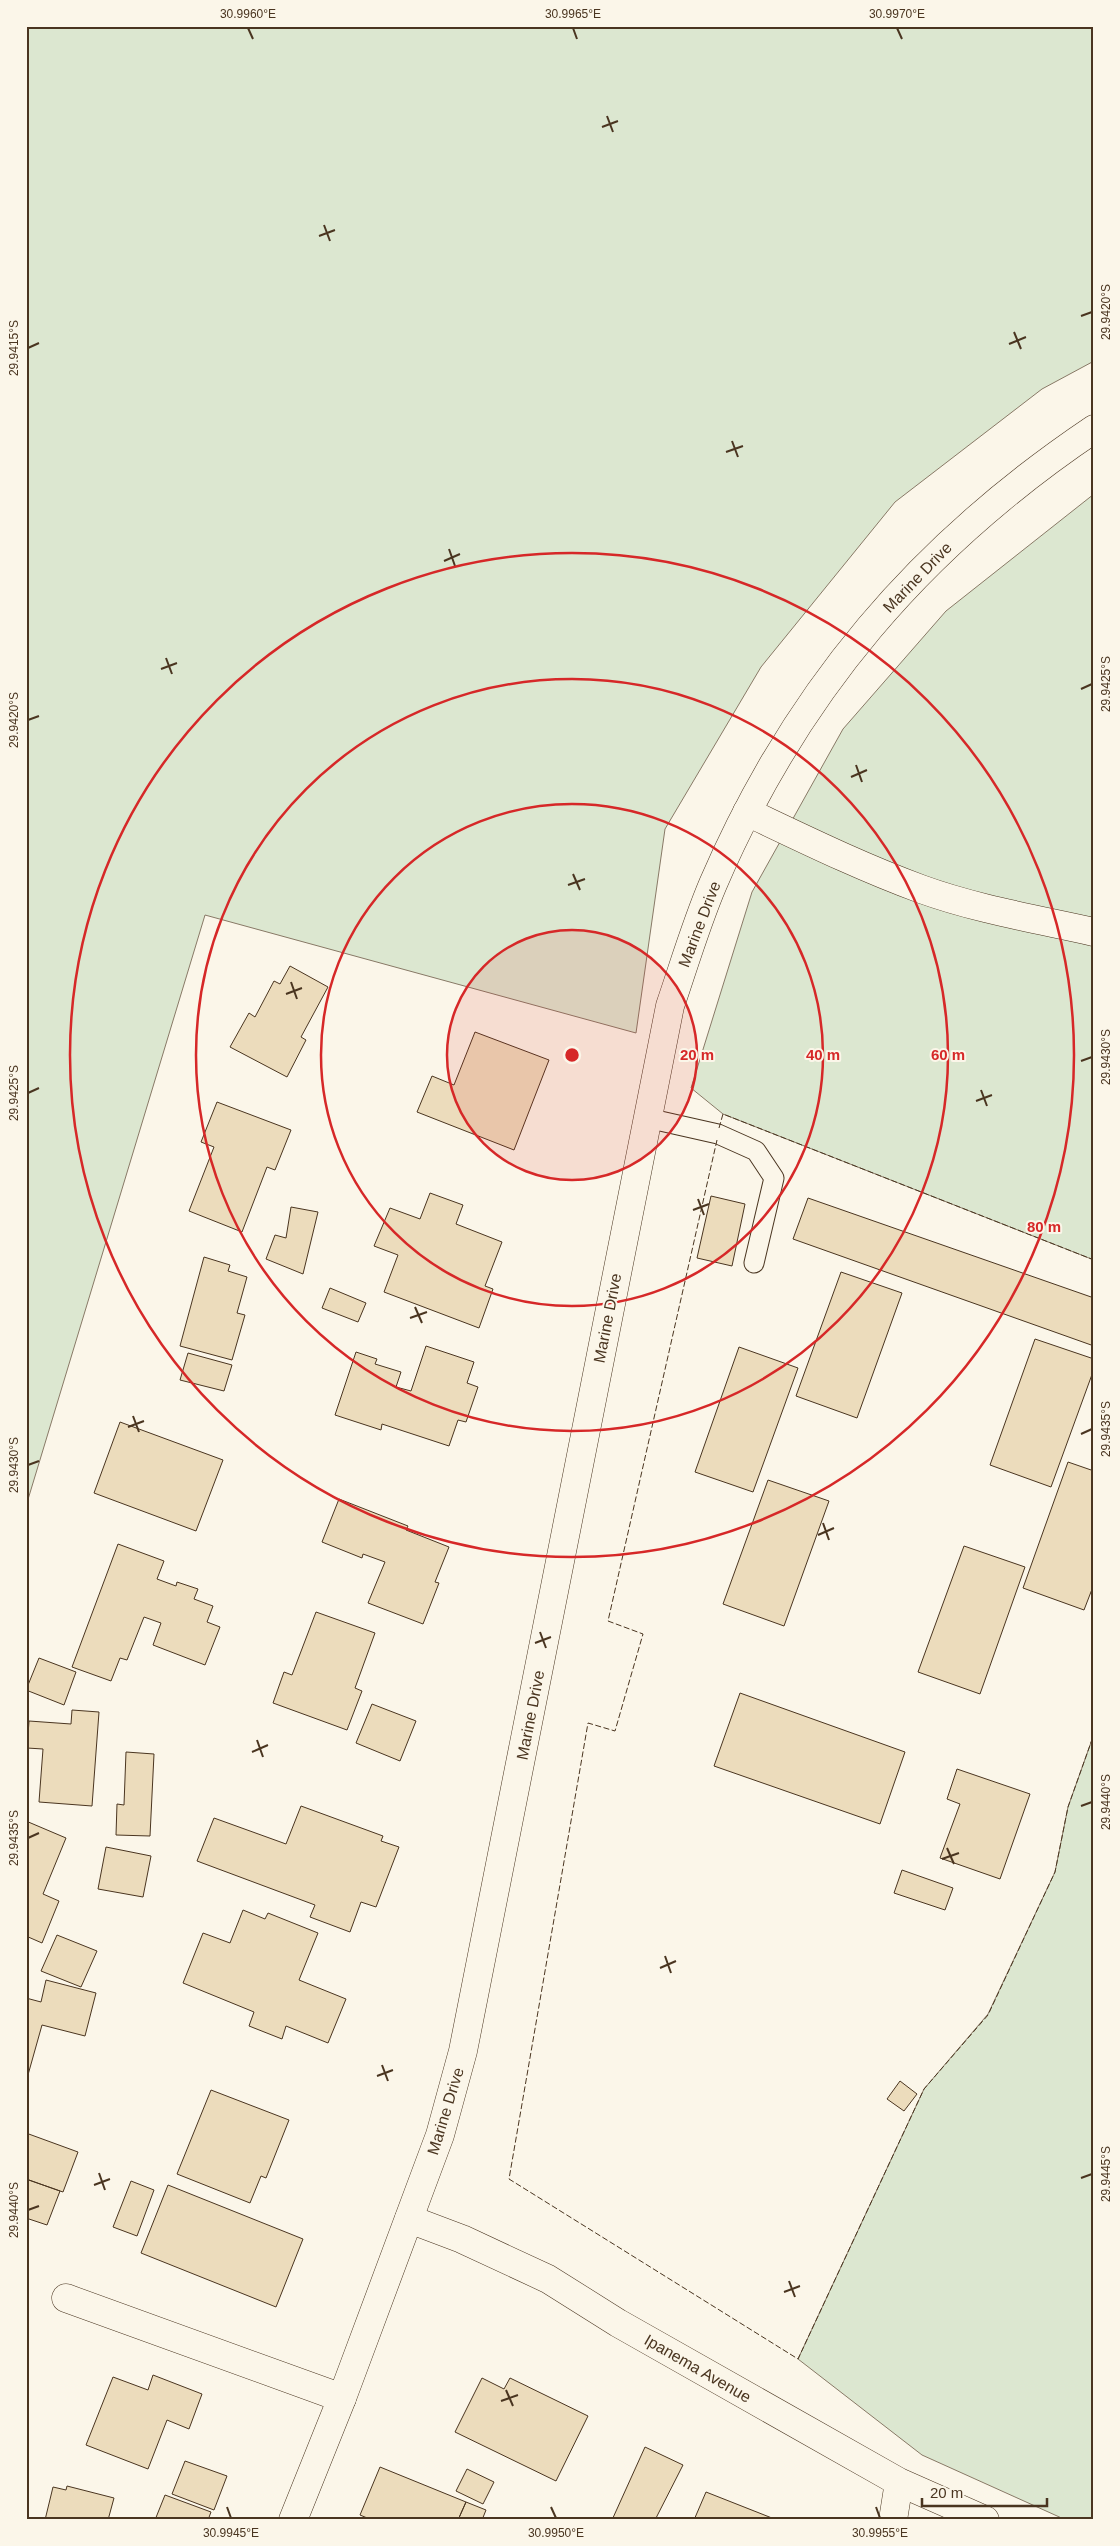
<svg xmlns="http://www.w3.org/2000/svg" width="1120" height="2546" font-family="Arial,sans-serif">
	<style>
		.green { fill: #dce7d0; stroke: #887966 }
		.building { fill: #ecdcbc; stroke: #4a3520 }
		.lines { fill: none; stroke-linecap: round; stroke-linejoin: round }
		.service-casing { stroke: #4a3520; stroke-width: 21 }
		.minor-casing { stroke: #4a3520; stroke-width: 29 }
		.tertiary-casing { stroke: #4a3520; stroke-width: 29 }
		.service { stroke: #fbf6e9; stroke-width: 19 }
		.minor { stroke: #fbf6e9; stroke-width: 28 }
		.tertiary { stroke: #fbf6e9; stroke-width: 28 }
		.fence { stroke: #4a3520; stroke-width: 1; stroke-dasharray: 6 2.5; stroke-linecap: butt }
		.ticks { fill: none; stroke: #4a3520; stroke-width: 2 }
		.ring { fill: none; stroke: #d62828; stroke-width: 2.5 }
		.labels { text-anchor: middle; stroke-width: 4; stroke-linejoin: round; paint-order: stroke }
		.street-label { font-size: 16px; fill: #4a3520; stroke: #fbf6e9 }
		.centre { fill: #d62828; stroke: #fbf6e9; stroke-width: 2.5 }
		.ring-label { font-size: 15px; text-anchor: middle; font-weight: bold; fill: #d62828; stroke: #fbf6e9; stroke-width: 4; stroke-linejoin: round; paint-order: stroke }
		.neatline { fill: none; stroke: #4a3520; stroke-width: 2 }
		.ticks-label { font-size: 12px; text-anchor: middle; fill: #4a3520 }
	</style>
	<rect width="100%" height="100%" fill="#fbf6e9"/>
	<path class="green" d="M 26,26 L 1094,26 L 1094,361 L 1042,389 L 895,502 L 761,667 L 665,829 L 636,1033 L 205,915 L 26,1506 Z
		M 1094,494 L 1094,1260 L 723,1114 L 691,1088 L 752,892 L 843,729 L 946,611 Z
		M 1094,1734 L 1094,2520 L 1066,2520 L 922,2455 L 798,2359 L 924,2089 L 988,2014 L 1055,1872 L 1068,1807 Z"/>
	<path class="building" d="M 290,966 L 328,987 L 301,1037 L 306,1040 L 287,1077 L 230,1047 L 249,1013 L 255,1017 L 274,981 L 280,984 Z
		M 475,1032 L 549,1060 L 514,1150 L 417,1112 L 432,1076 L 454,1085 Z
		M 217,1102 L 291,1130 L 275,1170 L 267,1167 L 242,1232 L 189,1211 L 214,1147 L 201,1142 Z
		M 430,1193 L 463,1205 L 456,1224 L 502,1242 L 485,1286 L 493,1289 L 479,1328 L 384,1292 L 398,1255 L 374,1246 L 390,1208 L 420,1219 Z
		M 711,1196 L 745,1204 L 732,1266 L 697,1258 Z
		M 808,1198 L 1094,1298 L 1094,1346 L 793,1239 Z
		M 291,1207 L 318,1212 L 303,1274 L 266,1259 L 275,1235 L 286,1238 Z
		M 204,1257 L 230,1265 L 228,1271 L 247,1277 L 237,1313 L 245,1315 L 232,1360 L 180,1346 Z
		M 841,1272 L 902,1293 L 857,1418 L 796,1396 Z
		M 330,1288 L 366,1303 L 358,1322 L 322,1308 Z
		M 1035,1339 L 1094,1359 L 1094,1369 L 1051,1487 L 990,1465 Z
		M 426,1346 L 474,1362 L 467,1383 L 478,1387 L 466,1422 L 458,1420 L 449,1446 L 382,1424 L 381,1430 L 335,1415 L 356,1352 L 377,1359 L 375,1364 L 401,1372 L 396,1387 L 411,1391 Z
		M 739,1347 L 798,1368 L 753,1492 L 695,1472 Z
		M 188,1353 L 232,1365 L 224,1391 L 180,1380 Z
		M 120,1422 L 223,1460 L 196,1531 L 94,1493 Z
		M 1068,1462 L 1094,1471 L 1094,1584 L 1084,1610 L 1023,1588 Z
		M 768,1480 L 829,1501 L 784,1626 L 723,1604 Z
		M 339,1499 L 408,1526 L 406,1530 L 449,1547 L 435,1582 L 439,1583 L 423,1624 L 368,1603 L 385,1562 L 363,1554 L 362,1558 L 322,1542 Z
		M 118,1544 L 164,1561 L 157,1579 L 176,1586 L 177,1582 L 198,1589 L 194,1599 L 213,1606 L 207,1622 L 220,1627 L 205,1665 L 153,1645 L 161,1623 L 144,1617 L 127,1660 L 120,1658 L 111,1681 L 72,1667 Z
		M 964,1546 L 1025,1567 L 980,1694 L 918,1672 Z
		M 316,1612 L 375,1633 L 355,1688 L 362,1691 L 347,1730 L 273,1703 L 284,1672 L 292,1675 Z
		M 39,1658 L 76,1672 L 64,1705 L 26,1690 Z
		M 740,1693 L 905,1752 L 880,1824 L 714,1766 Z
		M 372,1704 L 416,1721 L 400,1761 L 356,1743 Z
		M 72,1710 L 99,1712 L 92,1806 L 39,1802 L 43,1749 L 27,1748 L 29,1721 L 71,1724 Z
		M 126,1752 L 154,1754 L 150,1836 L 116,1835 L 117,1804 L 124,1805 Z
		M 957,1769 L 1030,1794 L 1000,1879 L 940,1858 L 960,1804 L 947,1799 Z
		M 301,1806 L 383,1836 L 381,1841 L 399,1847 L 376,1907 L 361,1902 L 350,1932 L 310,1917 L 315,1905 L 197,1861 L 214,1818 L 286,1844 Z
		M 26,1821 L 66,1838 L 43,1894 L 59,1901 L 42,1943 L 26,1936 Z
		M 106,1847 L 151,1856 L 143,1897 L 98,1889 Z
		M 902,1870 L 953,1888 L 945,1910 L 894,1893 Z
		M 243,1910 L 265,1919 L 268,1913 L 318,1933 L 299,1980 L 346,1999 L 328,2043 L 286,2026 L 282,2039 L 249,2026 L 254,2012 L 183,1983 L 203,1933 L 230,1943 Z
		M 57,1935 L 97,1951 L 81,1987 L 41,1971 Z
		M 46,1980 L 96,1993 L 85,2036 L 42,2025 L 26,2082 L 26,1998 L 41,2002 Z
		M 900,2081 L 917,2094 L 904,2111 L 887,2099 Z
		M 211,2090 L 289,2120 L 266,2178 L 261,2176 L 250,2203 L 177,2174 Z
		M 26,2133 L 78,2152 L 63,2192 L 26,2179 Z
		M 26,2179 L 60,2191 L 47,2225 L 26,2218 Z
		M 131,2181 L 154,2190 L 137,2236 L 113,2227 Z
		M 168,2185 L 303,2239 L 276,2307 L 141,2253 Z
		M 153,2375 L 202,2394 L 189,2429 L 167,2420 L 148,2469 L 86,2445 L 113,2377 L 148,2390 Z
		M 482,2378 L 504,2389 L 510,2378 L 588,2416 L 556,2481 L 455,2432 Z
		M 645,2447 L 683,2465 L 655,2520 L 612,2520 Z
		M 185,2461 L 227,2476 L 214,2510 L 172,2494 Z
		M 380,2467 L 466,2502 L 458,2520 L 372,2520 L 360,2515 Z
		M 467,2469 L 494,2482 L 483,2504 L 456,2491 Z
		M 67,2486 L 114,2498 L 108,2520 L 45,2520 L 53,2487 L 66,2490 Z
		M 706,2492 L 777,2520 L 694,2520 Z
		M 165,2495 L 211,2512 L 208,2520 L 155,2520 Z
		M 466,2502 L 486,2510 L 482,2520 L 458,2520 Z"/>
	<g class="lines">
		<g class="service-casing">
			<path id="service" d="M 647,1118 L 718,1134 L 756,1151 L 774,1178 L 754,1263"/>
		</g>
		<g class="minor-casing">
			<path id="minor" d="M 747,812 C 804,839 861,867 921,889 C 976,909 1036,919 1094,932
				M 409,2219 L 462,2239 L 548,2279 L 618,2323 L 899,2482 L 985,2520
				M 66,2298 L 342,2398
				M 893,2520 L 899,2482"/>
		</g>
		<g class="tertiary-casing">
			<path id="tertiary" d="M 293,2520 L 342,2398 L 440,2135 L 463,2051 L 670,1006 C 684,965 696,924 713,884 C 796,691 920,546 1094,429"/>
		</g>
		<use href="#service" class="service"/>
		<use href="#minor" class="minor"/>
		<use href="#tertiary" class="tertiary"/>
		<path class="fence" d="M 719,1128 L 723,1114 L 1094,1260
			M 717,1140 L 608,1621 L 643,1634 L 615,1731 L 588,1723 L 509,2179 L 798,2359 L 924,2089 L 988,2015 L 1055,1872 L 1068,1807 L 1094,1734"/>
	</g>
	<path class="ticks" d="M 248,28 L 253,39M 573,28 L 577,39M 897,28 L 902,39M 607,116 L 613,132M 602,127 L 618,121M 324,225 L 330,241M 319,236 L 335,230M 1081,316 L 1092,312M 1014,332 L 1021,349M 1009,344 L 1026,337M 28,348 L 39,343M 732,441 L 738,457M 726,452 L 743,446M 449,549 L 455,566M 444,561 L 460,554M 166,658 L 172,674M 161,669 L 177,663M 1081,689 L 1092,684M 28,720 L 39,716M 856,765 L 862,782M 851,777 L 867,770M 573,874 L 580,890M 568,885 L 585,879M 291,982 L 297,999M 286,994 L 302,988M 1081,1061 L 1092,1057M 981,1090 L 987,1106M 28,1093 L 39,1088M 976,1101 L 992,1095M 698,1199 L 704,1215M 693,1210 L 709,1204M 415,1307 L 422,1323M 410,1318 L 427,1312M 133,1416 L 139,1432M 128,1427 L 144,1421M 1081,1434 L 1092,1429M 28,1465 L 39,1461M 823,1523 L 829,1540M 818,1535 L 834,1528M 540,1632 L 546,1648M 535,1643 L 551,1637M 257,1740 L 263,1757M 252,1752 L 268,1745M 1081,1806 L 1092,1802M 28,1838 L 39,1833M 947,1848 L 954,1864M 942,1859 L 959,1853M 665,1956 L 671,1973M 660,1968 L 676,1961M 382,2065 L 388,2081M 377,2076 L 393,2070M 99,2173 L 105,2190M 1081,2178 L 1092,2174M 94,2185 L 110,2179M 28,2210 L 39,2206M 789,2281 L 795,2297M 784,2292 L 800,2286M 506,2390 L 513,2406M 501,2401 L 518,2395M 227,2507 L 231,2518M 551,2507 L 556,2518M 876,2507 L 880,2518"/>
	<circle cx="572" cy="1055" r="125" fill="#d62828" fill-opacity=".12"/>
	<g class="ring">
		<circle cx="572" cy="1055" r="125"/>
		<circle cx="572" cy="1055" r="251"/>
		<circle cx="572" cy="1055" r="376"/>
		<circle cx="572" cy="1055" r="502"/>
	</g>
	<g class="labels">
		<g class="street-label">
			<text transform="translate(917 577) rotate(-46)" y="6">Marine Drive</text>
			<text transform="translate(699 924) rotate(-69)" y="6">Marine Drive</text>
			<text transform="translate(607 1318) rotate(-79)" y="6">Marine Drive</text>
			<text transform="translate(530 1715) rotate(-79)" y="6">Marine Drive</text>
			<text transform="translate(445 2111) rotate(-73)" y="6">Marine Drive</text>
			<text transform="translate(698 2368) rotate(30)" y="6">Ipanema Avenue</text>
		</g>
	</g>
	<circle cx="572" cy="1055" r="8" class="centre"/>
	<g class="ring-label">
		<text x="697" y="1060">20 m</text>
		<text x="823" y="1060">40 m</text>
		<text x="948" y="1060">60 m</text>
		<text x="1044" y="1232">80 m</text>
	</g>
	<rect width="1120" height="2546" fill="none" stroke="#fbf6e9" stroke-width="55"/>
	<path d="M922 2498v8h125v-8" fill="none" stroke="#4a3520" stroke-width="2.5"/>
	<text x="930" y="2498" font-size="15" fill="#4a3520" stroke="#fbf6e9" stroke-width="4" paint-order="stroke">20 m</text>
	<rect x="28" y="28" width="1064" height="2490" class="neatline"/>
	<g class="ticks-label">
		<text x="248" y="18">30.9960°E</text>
		<text x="573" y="18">30.9965°E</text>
		<text x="897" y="18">30.9970°E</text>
		<text transform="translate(1106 312) rotate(-90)" y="4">29.9420°S</text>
		<text transform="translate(14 348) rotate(-90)" y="4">29.9415°S</text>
		<text transform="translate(1106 684) rotate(-90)" y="4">29.9425°S</text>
		<text transform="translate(14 720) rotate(-90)" y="4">29.9420°S</text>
		<text transform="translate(1106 1057) rotate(-90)" y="4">29.9430°S</text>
		<text transform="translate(14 1093) rotate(-90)" y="4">29.9425°S</text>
		<text transform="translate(1106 1429) rotate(-90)" y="4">29.9435°S</text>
		<text transform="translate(14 1465) rotate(-90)" y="4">29.9430°S</text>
		<text transform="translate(1106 1802) rotate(-90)" y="4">29.9440°S</text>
		<text transform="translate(14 1838) rotate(-90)" y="4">29.9435°S</text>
		<text transform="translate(1106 2174) rotate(-90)" y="4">29.9445°S</text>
		<text transform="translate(14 2210) rotate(-90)" y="4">29.9440°S</text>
		<text x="231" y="2537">30.9945°E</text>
		<text x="556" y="2537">30.9950°E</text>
		<text x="880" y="2537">30.9955°E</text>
	</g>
</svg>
